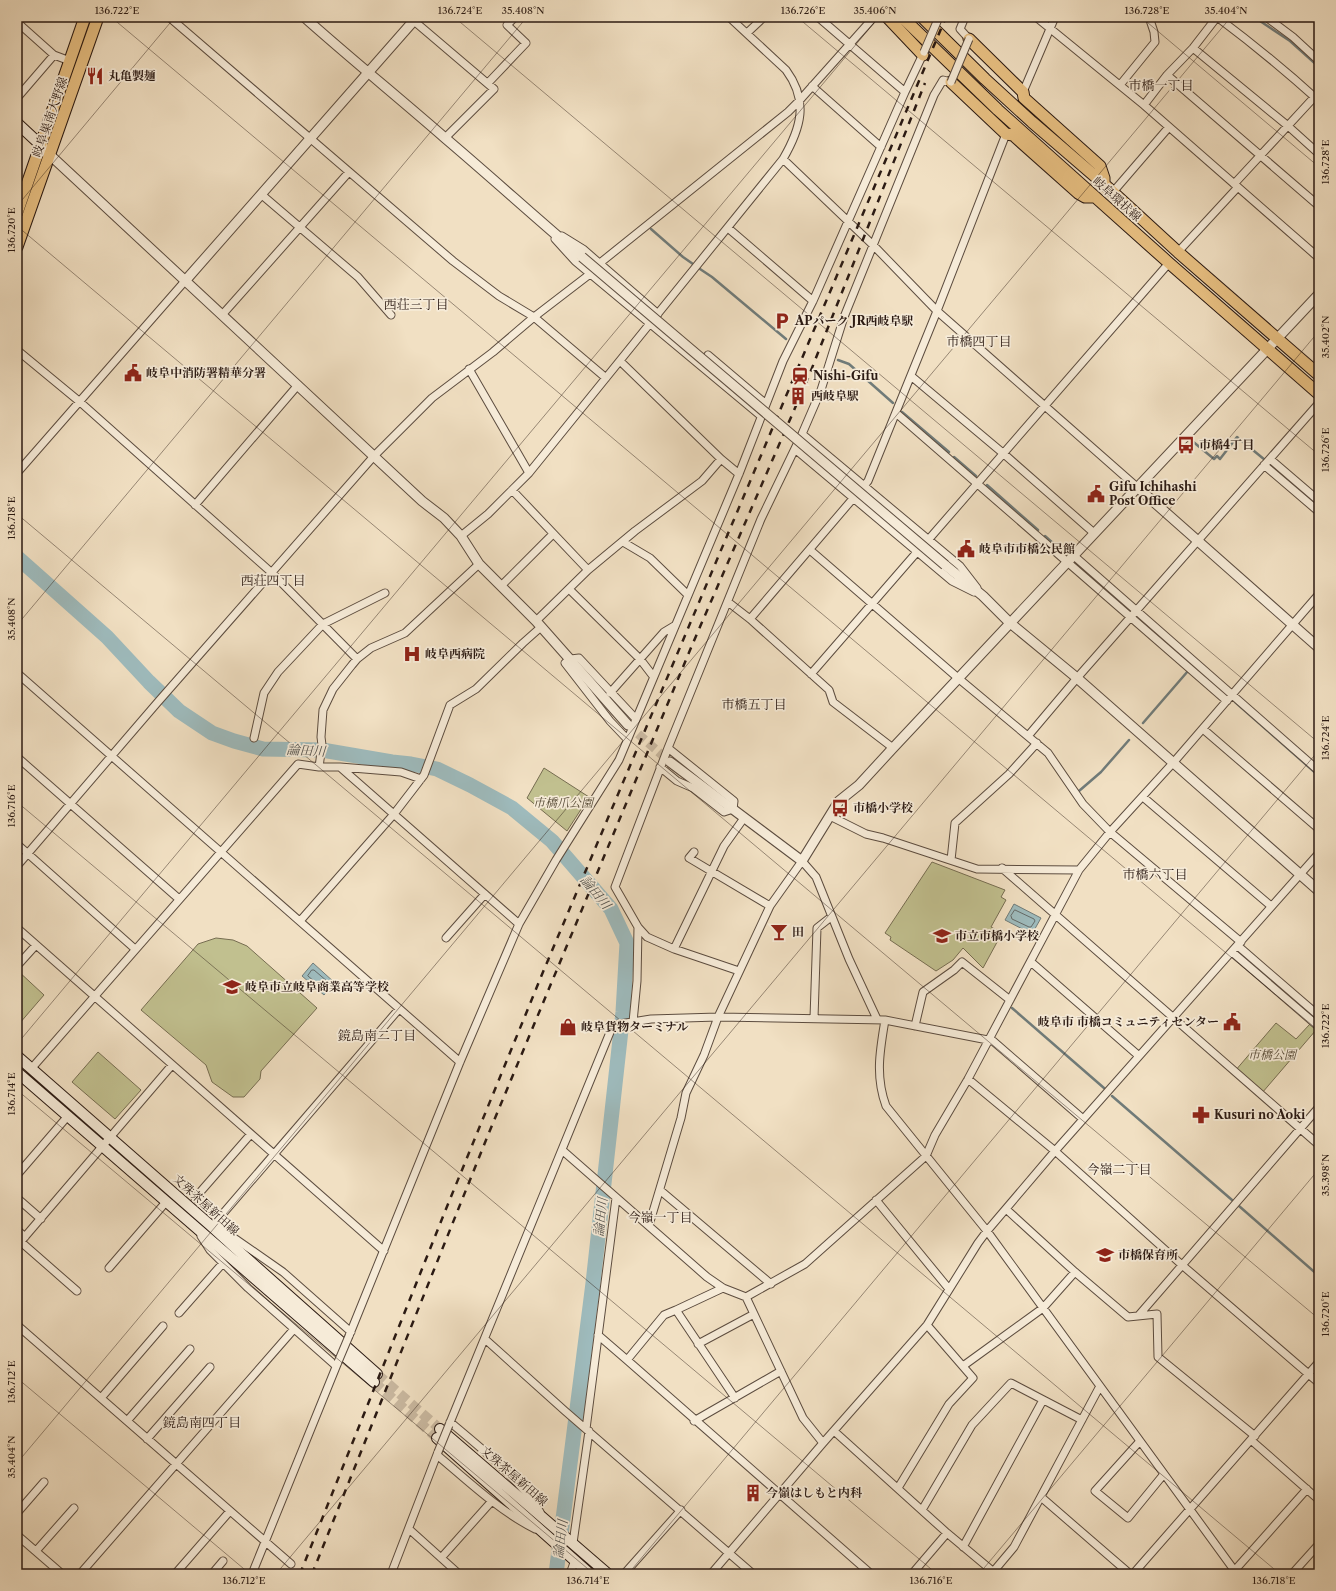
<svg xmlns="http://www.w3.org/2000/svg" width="1336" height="1591" font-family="'Libre Caslon Text','Noto Serif JP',serif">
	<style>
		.green { fill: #c1c08f; stroke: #766d51 }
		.water { fill: #9ebbbd; stroke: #707b79 }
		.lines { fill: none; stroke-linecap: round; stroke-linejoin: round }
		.shore { stroke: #646a68; stroke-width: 1 }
		.stream { stroke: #707b79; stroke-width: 2.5 }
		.river { stroke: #9ebbbd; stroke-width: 15 }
		.tertiary-tunnel { stroke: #c9b8a0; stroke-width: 9; stroke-dasharray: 9 4.5; stroke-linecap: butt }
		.secondary-tunnel { stroke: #c9b8a0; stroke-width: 10; stroke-dasharray: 10 5; stroke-linecap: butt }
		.minor-casing { stroke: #5c4c3f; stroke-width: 9 }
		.tertiary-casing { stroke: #5c4c3f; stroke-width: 11 }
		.secondary-casing { stroke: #2b1a13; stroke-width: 12 }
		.primary-casing { stroke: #2b1a13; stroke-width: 13 }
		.minor { stroke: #f6ebd8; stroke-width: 7 }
		.tertiary { stroke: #f6ebd8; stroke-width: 9 }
		.secondary { stroke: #f6ebd8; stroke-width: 10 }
		.primary { stroke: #e8c082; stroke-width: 11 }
		.rail { stroke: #2b1a13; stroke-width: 2.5; stroke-dasharray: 7 7; stroke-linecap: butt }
		.minor-bridge-casing { stroke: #5c4c3f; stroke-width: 9; stroke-linecap: butt }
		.tertiary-bridge-casing { stroke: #5c4c3f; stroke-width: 11; stroke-linecap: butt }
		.minor-bridge { stroke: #f6ebd8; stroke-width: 7 }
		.tertiary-bridge { stroke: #f6ebd8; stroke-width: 9 }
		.ticks { fill: none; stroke: #2b1a13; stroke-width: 1; stroke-opacity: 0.45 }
		.labels { text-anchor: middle; stroke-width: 3.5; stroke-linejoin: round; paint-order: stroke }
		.poi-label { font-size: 12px; font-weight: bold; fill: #2b1a13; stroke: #f6ebd8; text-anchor: start }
		.street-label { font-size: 12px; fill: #2b1a13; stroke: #f6ebd8 }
		.park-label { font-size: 12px; font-style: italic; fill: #584c38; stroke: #f6ebd8 }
		.neighbourhood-label { font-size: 13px; fill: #2b1a13; stroke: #f6ebd8 }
		.water-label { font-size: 13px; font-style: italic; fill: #53524e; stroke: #f6ebd8 }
		.neatline { fill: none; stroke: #2b1a13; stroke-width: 1.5 }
		.ticks-label { font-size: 10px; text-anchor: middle; fill: #2b1a13 }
	</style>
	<rect width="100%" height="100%" fill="#f1e0c3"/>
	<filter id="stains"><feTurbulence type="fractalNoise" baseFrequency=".005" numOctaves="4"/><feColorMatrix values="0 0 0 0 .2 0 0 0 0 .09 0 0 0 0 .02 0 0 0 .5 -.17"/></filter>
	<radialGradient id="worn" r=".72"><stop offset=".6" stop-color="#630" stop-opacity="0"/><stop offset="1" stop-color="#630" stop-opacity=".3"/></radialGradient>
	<path class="green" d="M 544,768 L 589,797 L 567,831 L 527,798 Z
		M 932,862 L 1005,890 L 1001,897 L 1006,900 L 991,927 L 1002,933 L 983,968 L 963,948 L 953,960 L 936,971 L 890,940 L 891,937 L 885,933 Z
		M 216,938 L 233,940 L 247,946 L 317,1008 L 261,1071 L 260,1079 L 244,1097 L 233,1097 L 212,1082 L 206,1065 L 141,1010 L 198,944 Z
		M 17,970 L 44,995 L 19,1024 L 17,1022 Z
		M 1276,1023 L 1296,1039 L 1310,1024 L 1316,1030 L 1262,1093 L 1235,1071 Z
		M 98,1052 L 141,1090 L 115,1119 L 72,1082 Z"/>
	<path class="water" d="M 1014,904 L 1041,918 L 1032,934 L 1005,920 Z
		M 313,963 L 335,983 L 324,995 L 302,976 Z"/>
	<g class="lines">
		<path class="shore" d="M 1015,910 L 1034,919 L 1035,921 L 1031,927 L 1029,927 L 1012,919 L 1011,916 Z
			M 312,970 L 314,970 L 328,982 L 324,989 L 322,988 L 308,976 Z"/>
		<path class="stream" d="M 1254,17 L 1290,41 L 1319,67
			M 651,229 L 683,257 L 693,264
			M 700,269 L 712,277 L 786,339
			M 838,360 L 849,364 L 893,403
			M 902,412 L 949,452
			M 1191,440 L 1214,459 L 1217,456 L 1220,459 L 1237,437 L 1265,460
			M 954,457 L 976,476
			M 1274,468 L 1319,507
			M 987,485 L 1038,530
			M 1045,536 L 1064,553
			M 1077,564 L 1129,610
			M 1140,620 L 1225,694
			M 1235,702 L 1319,776
			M 1143,723 L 1188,671
			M 1079,791 L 1101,772 L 1129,740
			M 1242,956 L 1319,1022
			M 1012,1008 L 1104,1088
			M 1112,1096 L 1232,1200
			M 1239,1206 L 1319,1276"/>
		<path class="river" d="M 17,557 L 107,637 L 149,682 L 179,711 L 212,733 L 234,741 L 263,749 L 322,750 L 392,762 L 411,764 L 437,769 L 470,785 L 512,808 L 552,841 L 611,909 L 627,943 L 623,1012 L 593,1283 L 556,1574"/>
		<path class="tertiary-tunnel" d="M 628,725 L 670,762"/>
		<path class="secondary-tunnel" d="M 377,1374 L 440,1429
			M 374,1382 L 437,1438"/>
		<g class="minor-casing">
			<path id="minor" d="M 169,17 L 453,261 L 499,296 L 534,317 L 606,378
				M 965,17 L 960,29 L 969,39
				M 1036,17 L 1144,105 L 1319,258
				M 1217,17 C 1253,44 1286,71 1319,101
				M 1266,17 L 1293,37 L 1319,61
				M 414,21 L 494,89 L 445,138
				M 17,22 L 54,55 L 70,61
				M 747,33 L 764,17
				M 1193,48 L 1288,126 L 1319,154
				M 1167,75 L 1319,206
				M 488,83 L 526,43 L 507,25 L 515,17
				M 1120,85 L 1155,42 L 1154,32 L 1149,17
				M 812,86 L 881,147
				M 905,92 L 924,52
				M 1023,92 L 1055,17
				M 17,98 L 54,55
				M 1144,105 L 1167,75 L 1193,48 L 1217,17
				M 783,159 L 874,246 L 937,311 L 1138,488
				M 1234,184 L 1319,92
				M 1113,192 L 1169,127
				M 262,195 L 358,277 L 391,315
				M 728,228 L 813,301
				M 562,236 L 583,249 L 658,314
				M 555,239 L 575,261 L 761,416
				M 1178,252 L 1238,187
				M 600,263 L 788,112 L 799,101 L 874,17
				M 222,315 L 349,172
				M 17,350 L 80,402 L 272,573 L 357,659
				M 708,355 L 766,404
				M 620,361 L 721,459
				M 469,369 L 529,473
				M 911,376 L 1004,454 L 1094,533
				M 896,413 L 1227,701
				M 802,434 L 960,566 L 977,588
				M 795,449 L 952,581 L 974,592
				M 1270,459 L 1319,501
				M 1264,465 L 1319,512
				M 17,473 L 185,281
				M 512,490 L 588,570
				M 195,505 L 298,385
				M 461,536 L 488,514 L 529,473 L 783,159 C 801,128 809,101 786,70 L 729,17
				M 929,539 L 1169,263
				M 623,542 L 650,558 L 688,595
				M 810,550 L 958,678 L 1048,753 L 1083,804 L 1110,832 L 1241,942
				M 1073,555 L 1319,771
				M 501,586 L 553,534
				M 570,590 L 640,659 L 653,676
				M 728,602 L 750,619 L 829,690 L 833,702 L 893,748
				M 750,619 L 868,481 L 937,311 L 1006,134
				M 536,621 L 588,570 L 635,531 L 702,481 L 721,459 L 739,474
				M 17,673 L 460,1062
				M 811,674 L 917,552
				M 610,693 L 664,632 L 674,626
				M 1203,729 L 1319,829
				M 1028,736 L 1077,678 L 1319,403
				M 254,738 L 264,693 L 278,672 L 323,624 L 385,593
				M 627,739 L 610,721 L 565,663 L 571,659 L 579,658 L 636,719
				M 17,757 L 179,899
				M 319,767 L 340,767 L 519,924
				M 340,767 L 401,772 L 421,779
				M 660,767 L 677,781 L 693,788 L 724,812 L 733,809 L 734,801 L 668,748
				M 1143,797 L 1271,906
				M 830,816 L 866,834 L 883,838 L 977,869 L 1079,870
				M 17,844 L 135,949
				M 694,852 L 689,858 L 770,906
				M 951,860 L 955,823 L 1009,774 L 1037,743
				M 17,866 L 157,703 L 374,456 L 432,398 L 493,352 L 534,317 L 590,274
				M 1002,868 L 1319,1145
				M 300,921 L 394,814 L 424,775 L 450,705 L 476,689 L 523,643 L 541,627
				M 17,928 L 384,1251
				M 446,938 L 485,894
				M 1238,946 L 1319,1016
				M 674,949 L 724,846 L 744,818
				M 1232,952 L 1319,1027
				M 1031,962 L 1139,1056
				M 17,966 L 36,945
				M 739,971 L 674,949 L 647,937 L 638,927 L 615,887 L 668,748 L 761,519 L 802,434 L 821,390 L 844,317 L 934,95 L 943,80 L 951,82
				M 814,1018 L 817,928 L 831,917
				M 885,1020 L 993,1041 L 1083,1119
				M 633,1022 L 637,981 L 638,927
				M 915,1026 L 923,992 L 954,970 L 962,962 L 1010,1000
				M 31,1069 L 298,764 L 319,767 L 322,745 L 321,737 L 323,710 L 333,689 L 352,665 L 357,659 L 371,648 L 405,633 L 479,564
				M 968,1079 L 1055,1151 L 1182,1265 L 1319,1383
				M 562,1150 L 707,1277 L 723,1288 L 746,1297 L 803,1418 L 823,1443
				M 17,1175 L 67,1117
				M 661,1191 L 771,1284
				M 17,1198 L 41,1219
				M 195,1198 L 250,1135
				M 876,1200 L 949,1289
				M 1006,1209 L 1075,1272 L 1128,1317 L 1157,1314 L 1158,1357 L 1255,1436
				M 214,1224 L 283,1272 L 351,1332
				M 210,1225 L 214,1224 L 399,1009
				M 649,1225 L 681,1118 L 686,1093 L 704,1055 L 718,1017 L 770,906 L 802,861 L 816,877 L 849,959 L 877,1019
				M 17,1230 L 25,1237
				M 201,1236 L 210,1250 L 248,1288 L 336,1366
				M 21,1242 L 77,1291
				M 17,1246 L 172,1065
				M 109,1268 L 166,1202
				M 723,1288 L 676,1310 L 735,1398
				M 746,1297 L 805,1264 L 926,1156 L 935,1135 L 968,1079 L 1079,870 L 1110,832 L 1173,763 L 1319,594
				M 179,1313 L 223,1263
				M 1139,1315 L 1319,1107
				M 17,1325 L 291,1564
				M 598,1335 L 627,1360 L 664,1315 L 676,1310
				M 349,1336 L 460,1062 L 519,924 L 556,860 L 619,760 L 739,474 L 783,361 L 813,301 L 905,92 L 818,17
				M 485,1339 L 565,1411 L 753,1574
				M 698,1344 L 754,1314
				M 627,1360 L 871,1574
				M 963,1366 L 1043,1308 L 1075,1272
				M 101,1398 L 163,1326
				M 127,1421 L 190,1349
				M 694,1421 L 781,1371
				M 450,1422 C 483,1450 517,1476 540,1512
				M 449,1425 L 613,1025 L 651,1019 L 718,1017 L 885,1020 C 880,1050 875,1076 886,1106 L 987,1231 L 1237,1574
				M 586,1429 L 616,1198
				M 834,1431 L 947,1533 L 996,1574
				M 147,1439 L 210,1367
				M 1251,1440 L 1319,1500
				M 1140,1441 L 1095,1491 L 1128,1518 L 1164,1474
				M 437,1455 C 468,1481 498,1510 535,1529
				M 898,1488 L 949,1404 L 973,1378 L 927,1325
				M 1041,1497 L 1130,1574
				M 922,1510 L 972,1425 L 1011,1383 L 1082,1420
				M 17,1513 L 44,1482
				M 409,1529 L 459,1574
				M 17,1535 L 62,1574
				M 573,1543 L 589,1431
				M 963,1547 L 1043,1400
				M 36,1551 L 74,1508
				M 441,1558 L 491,1502
				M 1235,1570 L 1307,1489
				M 993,1572 L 1014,1547 L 1100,1386
				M 80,1574 L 294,1329
				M 175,1574 L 230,1511
				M 212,1574 L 223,1561
				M 252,1574 L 338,1362
				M 391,1574 L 438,1452
				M 570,1574 L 575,1560
				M 624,1574 L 681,1510
				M 711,1574 L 823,1443 L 927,1325 L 978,1243 L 987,1231 L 1055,1151 L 1319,853
				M 912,1574 L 947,1533
				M 1133,1574 L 1319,1362
				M 1292,1574 L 1319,1544"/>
		</g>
		<g class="tertiary-casing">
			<path id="tertiary" d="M 304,17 C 350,58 398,97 445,138 C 491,177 536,218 582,257
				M 50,155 L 422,501 L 444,518 L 461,536 L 479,564 L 536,621 L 628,725
				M 185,281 L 417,17
				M 1138,488 L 1319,648
				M 945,565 L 983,596 L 1009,622 L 1077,678 L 1319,891
				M 670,762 L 802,861 L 839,801 L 859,785 L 893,748 L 1319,294"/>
		</g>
		<g class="secondary-casing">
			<path id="secondary" d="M 17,123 L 46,150
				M 17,1056 L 210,1225 L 243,1255 L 377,1374
				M 17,1072 L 374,1382
				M 440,1429 L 608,1574
				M 437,1438 L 590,1574"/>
		</g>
		<g class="primary-casing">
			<path id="primary" d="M 887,17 L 923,55
				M 902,17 L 998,110 L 1169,263 L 1319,394
				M 922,17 L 985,79 L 1032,122 L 1104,184 L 1178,252 L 1319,375
				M 969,39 L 1023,92 L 1024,98 L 1100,166 L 1104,178 L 1104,184
				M 951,82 L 1006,134 L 1013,135 L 1078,193 L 1085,197 L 1092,197
				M 17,213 L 85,17
				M 17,247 L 98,17"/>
		</g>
		<use href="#minor" class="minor"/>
		<use href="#tertiary" class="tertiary"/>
		<use href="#secondary" class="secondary"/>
		<use href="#primary" class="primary"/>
		<path class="rail" d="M 300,1574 L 446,1209 L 543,972 L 946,17
			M 312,1574 L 488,1135 L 693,643 L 808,378 L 925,83"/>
		<g class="minor-bridge-casing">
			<path id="minor-bridge" d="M 924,52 L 939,17
				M 951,82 L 969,39
				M 338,1362 L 349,1336
				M 438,1452 L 449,1425"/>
		</g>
		<g class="tertiary-bridge-casing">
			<path id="tertiary-bridge" d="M 582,257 L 945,565"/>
		</g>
		<use href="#minor-bridge" class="minor-bridge"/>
		<use href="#tertiary-bridge" class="tertiary-bridge"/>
	</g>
	<path class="ticks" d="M 111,17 L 1319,1031M 454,17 L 1319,743M 797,17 L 1319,455M 1141,17 L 1319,167M 17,206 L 175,17M 17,226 L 1319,1319M 17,514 L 1280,1574M 17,625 L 527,17M 17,802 L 937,1574M 17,1044 L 879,17M 17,1090 L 594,1574M 17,1378 L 250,1574M 17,1463 L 1231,17M 276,1574 L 1319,331M 628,1574 L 1319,750M 979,1574 L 1319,1169"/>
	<defs>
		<g id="restaurant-bare" transform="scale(1.38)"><path d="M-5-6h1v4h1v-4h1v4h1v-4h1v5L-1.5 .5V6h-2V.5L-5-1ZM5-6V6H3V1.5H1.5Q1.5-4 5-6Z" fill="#8f2418" stroke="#f6ebd8" stroke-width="2.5" paint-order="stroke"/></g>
		<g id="parking-bare" transform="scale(1.38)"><path d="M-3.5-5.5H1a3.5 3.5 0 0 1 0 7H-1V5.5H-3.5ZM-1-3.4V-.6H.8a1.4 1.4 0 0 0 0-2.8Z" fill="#8f2418" stroke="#f6ebd8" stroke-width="2.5" paint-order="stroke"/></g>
		<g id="civic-bare" transform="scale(1.38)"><path d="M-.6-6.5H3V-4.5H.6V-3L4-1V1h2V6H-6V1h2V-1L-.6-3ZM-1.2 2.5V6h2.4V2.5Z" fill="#8f2418" stroke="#f6ebd8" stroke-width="2.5" paint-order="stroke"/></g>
		<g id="station-bare" transform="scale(1.38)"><path d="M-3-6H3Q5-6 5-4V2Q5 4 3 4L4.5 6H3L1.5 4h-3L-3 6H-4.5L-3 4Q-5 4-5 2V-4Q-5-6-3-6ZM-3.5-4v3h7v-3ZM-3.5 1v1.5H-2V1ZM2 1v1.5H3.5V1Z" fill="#8f2418" stroke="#f6ebd8" stroke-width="2.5" paint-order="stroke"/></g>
		<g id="building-bare" transform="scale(1.38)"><path d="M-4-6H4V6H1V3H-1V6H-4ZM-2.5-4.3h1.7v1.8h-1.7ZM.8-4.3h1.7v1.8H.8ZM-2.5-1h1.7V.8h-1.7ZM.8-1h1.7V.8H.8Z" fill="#8f2418" stroke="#f6ebd8" stroke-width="2.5" paint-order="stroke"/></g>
		<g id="bus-bare" transform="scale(1.38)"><path d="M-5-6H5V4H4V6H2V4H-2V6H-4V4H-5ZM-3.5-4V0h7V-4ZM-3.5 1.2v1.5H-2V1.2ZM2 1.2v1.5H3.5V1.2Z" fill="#8f2418" stroke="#f6ebd8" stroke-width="2.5" paint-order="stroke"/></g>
		<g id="hospital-bare" transform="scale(1.38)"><path d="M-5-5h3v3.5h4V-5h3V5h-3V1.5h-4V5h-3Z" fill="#8f2418" stroke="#f6ebd8" stroke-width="2.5" paint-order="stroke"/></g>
		<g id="bar-bare" transform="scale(1.38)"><path d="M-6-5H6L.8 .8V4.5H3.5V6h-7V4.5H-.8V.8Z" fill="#8f2418" stroke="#f6ebd8" stroke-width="2.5" paint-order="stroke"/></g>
		<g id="school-bare" transform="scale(1.38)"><path d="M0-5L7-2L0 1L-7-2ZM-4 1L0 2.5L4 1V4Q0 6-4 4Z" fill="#8f2418" stroke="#f6ebd8" stroke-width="2.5" paint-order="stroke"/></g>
		<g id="shop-bare" transform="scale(1.38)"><path d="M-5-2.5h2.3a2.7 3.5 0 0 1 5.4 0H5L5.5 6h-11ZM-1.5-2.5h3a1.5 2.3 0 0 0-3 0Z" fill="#8f2418" stroke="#f6ebd8" stroke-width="2.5" paint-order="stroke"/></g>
		<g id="pharmacy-bare" transform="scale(1.38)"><path d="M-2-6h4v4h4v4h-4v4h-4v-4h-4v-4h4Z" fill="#8f2418" stroke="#f6ebd8" stroke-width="2.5" paint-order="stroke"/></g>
	</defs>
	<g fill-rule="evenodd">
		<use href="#restaurant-bare" x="95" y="76"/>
		<use href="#parking-bare" x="782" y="321"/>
		<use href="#civic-bare" x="133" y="373"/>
		<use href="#station-bare" x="800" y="376"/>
		<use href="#building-bare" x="798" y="396"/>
		<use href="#bus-bare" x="1186" y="445"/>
		<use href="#civic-bare" x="1096" y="494"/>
		<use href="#civic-bare" x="966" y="549"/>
		<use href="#hospital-bare" x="412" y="654"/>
		<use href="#bus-bare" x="840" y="808"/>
		<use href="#bar-bare" x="779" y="932"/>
		<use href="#school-bare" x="942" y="936"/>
		<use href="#school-bare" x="232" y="987"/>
		<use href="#civic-bare" x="1232" y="1022"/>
		<use href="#shop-bare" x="568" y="1027"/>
		<use href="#pharmacy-bare" x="1201" y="1115"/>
		<use href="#school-bare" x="1105" y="1255"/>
		<use href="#building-bare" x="753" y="1493"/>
	</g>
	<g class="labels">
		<g class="poi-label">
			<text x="108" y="80">丸亀製麺</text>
			<text x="795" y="325">APパーク JR西岐阜駅</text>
			<text x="146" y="377">岐阜中消防署精華分署</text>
			<text x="813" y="380">Nishi-Gifu</text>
			<text x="811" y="400">西岐阜駅</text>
			<text x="1199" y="449">市橋4丁目</text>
			<text x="1109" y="491">Gifu Ichihashi<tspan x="1109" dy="14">Post Office</tspan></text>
			<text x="979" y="553">岐阜市市橋公民館</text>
			<text x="425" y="658">岐阜西病院</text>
			<text x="853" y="812">市橋小学校</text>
			<text x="792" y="936">田</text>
			<text x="955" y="940">市立市橋小学校</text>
			<text x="245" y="991">岐阜市立岐阜商業高等学校</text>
			<text x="1219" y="1026" text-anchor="end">岐阜市 市橋コミュニティセンター</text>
			<text x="581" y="1031">岐阜貨物ターミナル</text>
			<text x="1214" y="1119">Kusuri no Aoki</text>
			<text x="1118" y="1259">市橋保育所</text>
			<text x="766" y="1497">今嶺はしもと内科</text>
		</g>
		<g class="street-label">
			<text transform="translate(50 117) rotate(-71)" y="4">岐阜巣南大野線</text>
			<text transform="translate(1117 199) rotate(42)" y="4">岐阜環状線</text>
			<text transform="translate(206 1205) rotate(42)" y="4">文殊茶屋新田線</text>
			<text transform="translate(514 1476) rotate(41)" y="4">文殊茶屋新田線</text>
		</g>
		<g class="park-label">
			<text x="563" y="807">市橋爪公園</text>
			<text x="1272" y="1059">市橋公園</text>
		</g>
		<g class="neighbourhood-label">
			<text x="1161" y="90">市橋一丁目</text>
			<text x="416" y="309">西荘三丁目</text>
			<text x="979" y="346">市橋四丁目</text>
			<text x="273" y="585">西荘四丁目</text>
			<text x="754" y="709">市橋五丁目</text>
			<text x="1155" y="879">市橋六丁目</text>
			<text x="377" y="1040">鏡島南二丁目</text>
			<text x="1119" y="1174">今嶺二丁目</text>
			<text x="660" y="1222">今嶺一丁目</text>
			<text x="202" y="1427">鏡島南四丁目</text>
		</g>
		<g class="water-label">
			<text transform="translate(306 750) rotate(3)" y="5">論田川</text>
			<text transform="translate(596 892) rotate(50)" y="5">論田川</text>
			<text transform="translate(600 1217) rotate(-84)" y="5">論田川</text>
			<text transform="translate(560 1539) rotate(-83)" y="5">論田川</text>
		</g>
	</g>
	<rect width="1336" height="1591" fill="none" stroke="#f1e0c3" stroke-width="44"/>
	<rect x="22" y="22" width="1292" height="1547" class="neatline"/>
	<g class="ticks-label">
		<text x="117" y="14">136.722°E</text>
		<text x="460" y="14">136.724°E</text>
		<text x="523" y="14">35.408°N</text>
		<text x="803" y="14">136.726°E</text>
		<text x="875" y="14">35.406°N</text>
		<text x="1147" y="14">136.728°E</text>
		<text x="1226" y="14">35.404°N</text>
		<text transform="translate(1325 162) rotate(-90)" y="4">136.728°E</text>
		<text transform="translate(11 230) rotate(-90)" y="4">136.720°E</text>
		<text transform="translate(1325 337) rotate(-90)" y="4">35.402°N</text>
		<text transform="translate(1325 450) rotate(-90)" y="4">136.726°E</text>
		<text transform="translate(11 518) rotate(-90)" y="4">136.718°E</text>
		<text transform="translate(11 619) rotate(-90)" y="4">35.408°N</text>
		<text transform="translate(1325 738) rotate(-90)" y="4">136.724°E</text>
		<text transform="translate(11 806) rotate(-90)" y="4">136.716°E</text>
		<text transform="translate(1325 1026) rotate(-90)" y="4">136.722°E</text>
		<text transform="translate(11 1094) rotate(-90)" y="4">136.714°E</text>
		<text transform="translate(1325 1175) rotate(-90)" y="4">35.398°N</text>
		<text transform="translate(1325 1314) rotate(-90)" y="4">136.720°E</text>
		<text transform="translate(11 1382) rotate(-90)" y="4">136.712°E</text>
		<text transform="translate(11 1457) rotate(-90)" y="4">35.404°N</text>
		<text x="244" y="1584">136.712°E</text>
		<text x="588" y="1584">136.714°E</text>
		<text x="931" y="1584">136.716°E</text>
		<text x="1274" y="1584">136.718°E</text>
	</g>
	<rect width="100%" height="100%" filter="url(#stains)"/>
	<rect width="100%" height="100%" fill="url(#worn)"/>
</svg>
